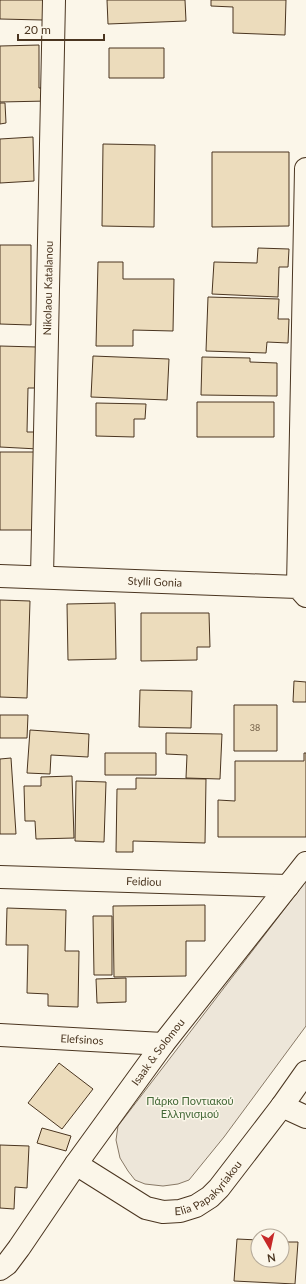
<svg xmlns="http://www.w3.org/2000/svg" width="306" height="1284" font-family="Lato,sans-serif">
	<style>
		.green { fill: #ede6d9; stroke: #887966 }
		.building { fill: #ecdcbc; stroke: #4a3520 }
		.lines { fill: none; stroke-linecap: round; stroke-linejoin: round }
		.minor-casing { stroke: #4a3520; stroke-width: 24 }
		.minor { stroke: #fbf6e9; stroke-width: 22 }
		.labels { text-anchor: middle; stroke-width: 3; stroke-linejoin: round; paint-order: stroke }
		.number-label { font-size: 9px; fill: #725f47 }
		.street-label { font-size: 11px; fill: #4a3520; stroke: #fbf6e9 }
		.park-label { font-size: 11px; fill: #436837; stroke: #fbf6e9 }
	</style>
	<rect width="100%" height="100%" fill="#fbf6e9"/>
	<path class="green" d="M 306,881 L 306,1026 L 224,1137 L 189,1180 L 178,1184 L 163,1186 L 145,1184 L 135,1180 L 128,1171 L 120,1158 L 116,1140 L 118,1126 Z"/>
	<path class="building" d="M 0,0 L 43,0 L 43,20 L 0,19 Z
		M 107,0 L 185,0 L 186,21 L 108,24 Z
		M 211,0 L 286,0 L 285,35 L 233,33 L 233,7 L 211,6 Z
		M 39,45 L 39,88 L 48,88 L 48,101 L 0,102 L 0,46 Z
		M 109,48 L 164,48 L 164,78 L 109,78 Z
		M 0,103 L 5,103 L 6,123 L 0,124 Z
		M 33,137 L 34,181 L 0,183 L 0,139 Z
		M 103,144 L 155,145 L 154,227 L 102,226 Z
		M 212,152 L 289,152 L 289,226 L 212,227 Z
		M 0,245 L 31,245 L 31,325 L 0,324 Z
		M 258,248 L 289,249 L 288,267 L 279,267 L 278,297 L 212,294 L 214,262 L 257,263 Z
		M 98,262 L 123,262 L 123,279 L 174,279 L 173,331 L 133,330 L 133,346 L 96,346 Z
		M 208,297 L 279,299 L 278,319 L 289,319 L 288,343 L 267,342 L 266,353 L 206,351 Z
		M 0,346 L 37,347 L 36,388 L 28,388 L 27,432 L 38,432 L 38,449 L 0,447 Z
		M 93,356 L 169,359 L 167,400 L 91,397 Z
		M 202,357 L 250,358 L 250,362 L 277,363 L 277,396 L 201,395 Z
		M 197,402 L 274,402 L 274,437 L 197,437 Z
		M 96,403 L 146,404 L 145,419 L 134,419 L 134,437 L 96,436 Z
		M 0,452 L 38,452 L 36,530 L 0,530 Z
		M 0,600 L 30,601 L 27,698 L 0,697 Z
		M 115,603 L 116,659 L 68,660 L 67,604 Z
		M 141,613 L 209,613 L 210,647 L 197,647 L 197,660 L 141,661 Z
		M 294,681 L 306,682 L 306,702 L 293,702 Z
		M 140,690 L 192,691 L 191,728 L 139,727 Z
		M 234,705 L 277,705 L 277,751 L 234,751 Z
		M 0,715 L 28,715 L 27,738 L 0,738 Z
		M 30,730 L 89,734 L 88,757 L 51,755 L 50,774 L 27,773 Z
		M 166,733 L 222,734 L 220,779 L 186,778 L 187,755 L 166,754 Z
		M 105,753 L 156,753 L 156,775 L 105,775 Z
		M 304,753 L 306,753 L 306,837 L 218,837 L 218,800 L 235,801 L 235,761 L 304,761 Z
		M 11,758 L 16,834 L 0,834 L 0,759 Z
		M 72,776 L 74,838 L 36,839 L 35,821 L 25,821 L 24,786 L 41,786 L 41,777 Z
		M 136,778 L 206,779 L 205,843 L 133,841 L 133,852 L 116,852 L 117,789 L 136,789 Z
		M 76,781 L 106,782 L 104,842 L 75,841 Z
		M 205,905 L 205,941 L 186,941 L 186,976 L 114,977 L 113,906 Z
		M 7,908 L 66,910 L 65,951 L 79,951 L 78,1007 L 48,1006 L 48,994 L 27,993 L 28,945 L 6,945 Z
		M 93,916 L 112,916 L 112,975 L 94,975 Z
		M 126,978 L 126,1002 L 97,1003 L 96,979 Z
		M 59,1063 L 93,1089 L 62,1129 L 28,1103 Z
		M 42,1128 L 71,1136 L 66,1151 L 37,1143 Z
		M 0,1145 L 29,1146 L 27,1188 L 15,1187 L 14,1209 L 0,1208 Z
		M 237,1239 L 258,1240 L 258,1260 L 282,1260 L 282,1242 L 298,1242 L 295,1284 L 234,1281 Z"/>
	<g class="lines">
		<g class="minor-casing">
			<g id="minor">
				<path id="s1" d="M 0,576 L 298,587 L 306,596"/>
				<path id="s2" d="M 42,577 L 54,0"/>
				<path d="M 298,587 L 306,169"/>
				<path id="s3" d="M 0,877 L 288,886"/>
				<path id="s4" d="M 0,1035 L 163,1044"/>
				<path d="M 282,1106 L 306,1117"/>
				<path id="s5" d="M 76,1164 L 146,1208 L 163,1212 L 180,1211 L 196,1206 L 210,1197 L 219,1188 L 282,1106 L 306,1072"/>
				<path id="s6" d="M 0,1269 L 7,1264 L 19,1248 L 76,1164 L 163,1044 L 306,863"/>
			</g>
		</g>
		<use href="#minor" class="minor"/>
	</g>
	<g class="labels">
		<g class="number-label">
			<text x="255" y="731">38</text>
		</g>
		<g class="street-label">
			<text dy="4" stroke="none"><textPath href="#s2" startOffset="289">Nikolaou Katalanou</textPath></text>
			<text dy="4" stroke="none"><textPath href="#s1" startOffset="155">Stylli Gonia</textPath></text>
			<text dy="4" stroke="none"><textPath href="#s3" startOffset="144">Feidiou</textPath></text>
			<text dy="4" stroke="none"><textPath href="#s4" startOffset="82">Elefsinos</textPath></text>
			<text dy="4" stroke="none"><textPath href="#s6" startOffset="269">Isaak &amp; Solomou</textPath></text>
			<text dy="4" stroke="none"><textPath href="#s5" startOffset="154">Elia Papakyriakou</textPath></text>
		</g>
		<g class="park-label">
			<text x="190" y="1105">Πάρκο Ποντιακού<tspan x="190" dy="13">Ελληνισμού</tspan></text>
		</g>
	</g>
	<g transform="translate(270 1248) rotate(171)"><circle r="19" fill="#fbf6e9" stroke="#b4a999"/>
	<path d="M0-3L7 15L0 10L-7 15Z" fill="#c62828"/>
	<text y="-6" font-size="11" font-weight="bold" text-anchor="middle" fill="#4a3520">N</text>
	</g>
	<path d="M18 34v6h86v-6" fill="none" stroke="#4a3520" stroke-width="2"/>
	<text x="24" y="34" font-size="12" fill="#4a3520" stroke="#fbf6e9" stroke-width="3" paint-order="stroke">20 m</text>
</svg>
